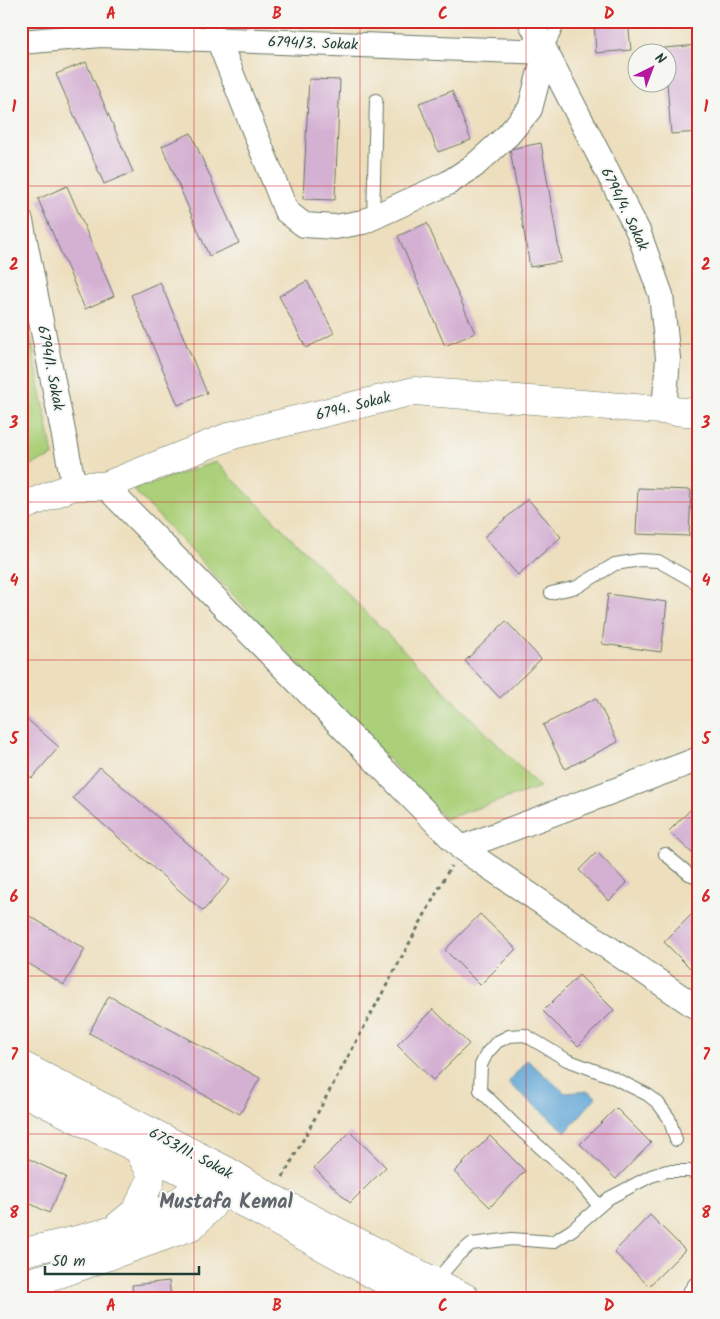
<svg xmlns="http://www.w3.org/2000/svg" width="720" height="1319" font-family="Kalam,sans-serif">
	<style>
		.green { fill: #abd079; stroke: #658656 }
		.water { fill: #60a6d6; stroke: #407285 }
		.building { fill: #d4b0d3 }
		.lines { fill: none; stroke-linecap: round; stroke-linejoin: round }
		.service-casing { stroke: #677664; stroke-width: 14 }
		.minor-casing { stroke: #677664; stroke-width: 26 }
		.tertiary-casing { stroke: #677664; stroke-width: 29 }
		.path { stroke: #677664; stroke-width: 3; stroke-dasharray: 4 4; stroke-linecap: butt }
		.service { stroke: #fff; stroke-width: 12 }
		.minor { stroke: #fff; stroke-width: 24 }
		.tertiary { stroke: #fff; stroke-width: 28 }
		.grid { fill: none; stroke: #d62828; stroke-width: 1; stroke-opacity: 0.55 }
		.labels { text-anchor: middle; stroke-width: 4; stroke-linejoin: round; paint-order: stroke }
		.street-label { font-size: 15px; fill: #1f3d34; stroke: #f6f6f2 }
		.district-label { font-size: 20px; font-weight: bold; fill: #5e656c; stroke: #f6f6f2 }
		.neatline { fill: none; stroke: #d62828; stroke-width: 2 }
		.grid-label { font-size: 16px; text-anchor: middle; font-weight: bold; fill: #d62828 }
	</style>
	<rect width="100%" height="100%" fill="#f6f6f2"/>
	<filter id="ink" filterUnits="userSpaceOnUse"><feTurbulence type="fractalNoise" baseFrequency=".02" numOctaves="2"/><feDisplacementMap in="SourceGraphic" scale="10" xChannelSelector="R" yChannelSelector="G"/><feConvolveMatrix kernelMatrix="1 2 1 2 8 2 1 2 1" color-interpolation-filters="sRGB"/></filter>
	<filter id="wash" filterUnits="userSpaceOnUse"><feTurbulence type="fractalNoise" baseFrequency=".0096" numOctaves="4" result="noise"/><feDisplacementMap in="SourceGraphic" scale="20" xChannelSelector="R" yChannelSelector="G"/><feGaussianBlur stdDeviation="1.12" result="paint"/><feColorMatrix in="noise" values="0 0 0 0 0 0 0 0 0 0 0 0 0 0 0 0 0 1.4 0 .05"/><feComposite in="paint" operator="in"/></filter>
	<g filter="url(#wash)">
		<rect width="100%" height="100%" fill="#eddfbd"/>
		<path class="green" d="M 21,286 L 53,456 L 21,469 Z
			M 216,462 L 540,787 L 445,819 L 133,489 Z"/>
		<path class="water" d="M 527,1060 L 565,1093 L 589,1091 L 596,1097 L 566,1132 L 508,1083 Z"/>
		<g id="blocks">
			<path class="building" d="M 594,21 L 628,21 L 631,50 L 596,53 Z
				M 698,45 L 699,132 L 671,134 L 667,82 L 668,52 L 664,52 L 664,48 Z
				M 86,62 L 133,172 L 104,184 L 56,74 Z
				M 309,79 L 340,80 L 335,200 L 303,199 Z
				M 452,91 L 471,140 L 438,152 L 419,103 Z
				M 191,133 L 239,243 L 209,256 L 162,146 Z
				M 541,143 L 561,262 L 530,267 L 510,149 Z
				M 67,186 L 114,296 L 85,309 L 38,199 Z
				M 427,223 L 475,333 L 445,346 L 398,236 Z
				M 307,281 L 334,333 L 306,348 L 279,296 Z
				M 160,282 L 207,393 L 178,405 L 131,295 Z
				M 638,488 L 691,490 L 689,536 L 636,534 Z
				M 528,499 L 561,537 L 518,575 L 484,537 Z
				M 608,594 L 667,602 L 661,652 L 602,644 Z
				M 506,621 L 541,659 L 500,698 L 465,661 Z
				M 596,698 L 618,742 L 565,769 L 543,725 Z
				M 21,714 L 59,747 L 32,778 L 21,769 Z
				M 100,767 L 230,880 L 203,911 L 73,798 Z
				M 699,801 L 699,860 L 669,831 Z
				M 597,852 L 627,883 L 609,901 L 579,870 Z
				M 699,907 L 699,977 L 664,942 Z
				M 21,911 L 85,949 L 64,985 L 21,959 Z
				M 480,914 L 516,949 L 480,985 L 445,950 Z
				M 579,975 L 614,1010 L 578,1046 L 543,1011 Z
				M 109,996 L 260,1078 L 240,1114 L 89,1033 Z
				M 433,1009 L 469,1044 L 433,1080 L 397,1045 Z
				M 616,1108 L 651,1143 L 616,1179 L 580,1144 Z
				M 350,1132 L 386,1167 L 350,1203 L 314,1168 Z
				M 490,1136 L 525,1171 L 490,1207 L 454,1172 Z
				M 21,1155 L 66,1177 L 49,1213 L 21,1199 Z
				M 650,1215 L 685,1250 L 649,1286 L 614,1252 Z
				M 169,1281 L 171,1298 L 133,1298 L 132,1285 Z"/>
		</g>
	</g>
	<g filter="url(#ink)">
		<use href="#blocks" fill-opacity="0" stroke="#677664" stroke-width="1"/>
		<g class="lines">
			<g class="service-casing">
				<path id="service" d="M 545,52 L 560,21
					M 373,218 L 376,100
					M 551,593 L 577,587 L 615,564 L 640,560 L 658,561 L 699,584
					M 665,854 L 689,874 L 699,878
					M 599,1206 L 579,1182 L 515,1125 L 480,1090 L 481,1065 L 487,1053 L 497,1042 L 509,1036 L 525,1035 L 567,1060 L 610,1076 L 648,1095 L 658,1103 L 669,1118 L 676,1140
					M 435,1282 L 458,1255 L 471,1244 L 512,1239 L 553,1242 L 572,1230 L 609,1198 L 651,1176 L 667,1171 L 689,1171 L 699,1174"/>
			</g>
			<g class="minor-casing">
				<path id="minor" d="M 530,21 L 638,231 L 661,295 L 668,358 L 664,410
					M 21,42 L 101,35 L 545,52 L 530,109 L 508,135 L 474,166 L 448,183 L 363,222 L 335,227 L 304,225 L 286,211 L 218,39
					M 21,221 L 74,486
					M 105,486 L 461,848 L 699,759
					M 461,848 L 699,1009
					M 692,1298 L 699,1288"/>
			</g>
			<g class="tertiary-casing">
				<path id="tertiary" d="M 21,507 L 74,486 L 105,486 L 233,435 L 414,391 L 699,413
					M 21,1065 L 227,1171 L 272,1198 L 466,1298
					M 21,1091 L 220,1190 L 416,1298
					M 119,1225 L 136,1211 L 150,1182 L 151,1173 L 138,1149
					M 21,1253 C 71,1240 170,1225 199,1182 C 202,1177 202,1169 203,1163
					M 21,1284 L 59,1274 L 192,1226 L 212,1206 L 226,1174"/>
			</g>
			<path class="path" d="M 283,1177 L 451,866"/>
			<use href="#service" class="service"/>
			<use href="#minor" class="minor"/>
			<use href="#tertiary" class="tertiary"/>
		</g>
	</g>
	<path class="grid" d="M 194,21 L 194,1298M 360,21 L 360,1298M 526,21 L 526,1298M 21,186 L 699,186M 21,344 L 699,344M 21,502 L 699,502M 21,660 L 699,660M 21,818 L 699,818M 21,976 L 699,976M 21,1134 L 699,1134"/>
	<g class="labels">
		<g class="street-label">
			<text transform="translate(313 43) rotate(2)" y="5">6794/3. Sokak</text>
			<text transform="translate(625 209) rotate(64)" y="5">6794/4. Sokak</text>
			<text transform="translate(51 368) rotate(79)" y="5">6794/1. Sokak</text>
			<text transform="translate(353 406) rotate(-14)" y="5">6794. Sokak</text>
			<text transform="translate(191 1153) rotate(28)" y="5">6753/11. Sokak</text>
		</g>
		<g class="district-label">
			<text x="226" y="1208">Mustafa Kemal</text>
		</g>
	</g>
	<rect width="720" height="1319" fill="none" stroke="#f6f6f2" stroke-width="55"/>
	<g transform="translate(652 68) rotate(42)"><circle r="24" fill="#f6f6f2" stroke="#a0aca6"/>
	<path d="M0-4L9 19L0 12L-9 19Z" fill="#b5179e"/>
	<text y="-8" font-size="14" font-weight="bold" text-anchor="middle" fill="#1f3d34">N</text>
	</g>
	<path d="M45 1266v8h154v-8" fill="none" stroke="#1f3d34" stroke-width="2.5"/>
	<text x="52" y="1266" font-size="15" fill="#1f3d34" stroke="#f6f6f2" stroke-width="4" paint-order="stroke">50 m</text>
	<rect x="28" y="28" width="664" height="1264" class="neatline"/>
	<g class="grid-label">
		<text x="111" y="19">A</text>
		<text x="277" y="19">B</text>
		<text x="443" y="19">C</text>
		<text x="609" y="19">D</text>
		<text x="14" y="112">1</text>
		<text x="706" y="112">1</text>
		<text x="14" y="270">2</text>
		<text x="706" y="270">2</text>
		<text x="14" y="428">3</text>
		<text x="706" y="428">3</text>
		<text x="14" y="586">4</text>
		<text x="706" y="586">4</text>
		<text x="14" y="744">5</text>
		<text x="706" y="744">5</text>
		<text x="14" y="902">6</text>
		<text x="706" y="902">6</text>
		<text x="14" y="1060">7</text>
		<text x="706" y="1060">7</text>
		<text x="14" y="1218">8</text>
		<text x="706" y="1218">8</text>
		<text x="111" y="1311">A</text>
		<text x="277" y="1311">B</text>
		<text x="443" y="1311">C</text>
		<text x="609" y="1311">D</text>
	</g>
</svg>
